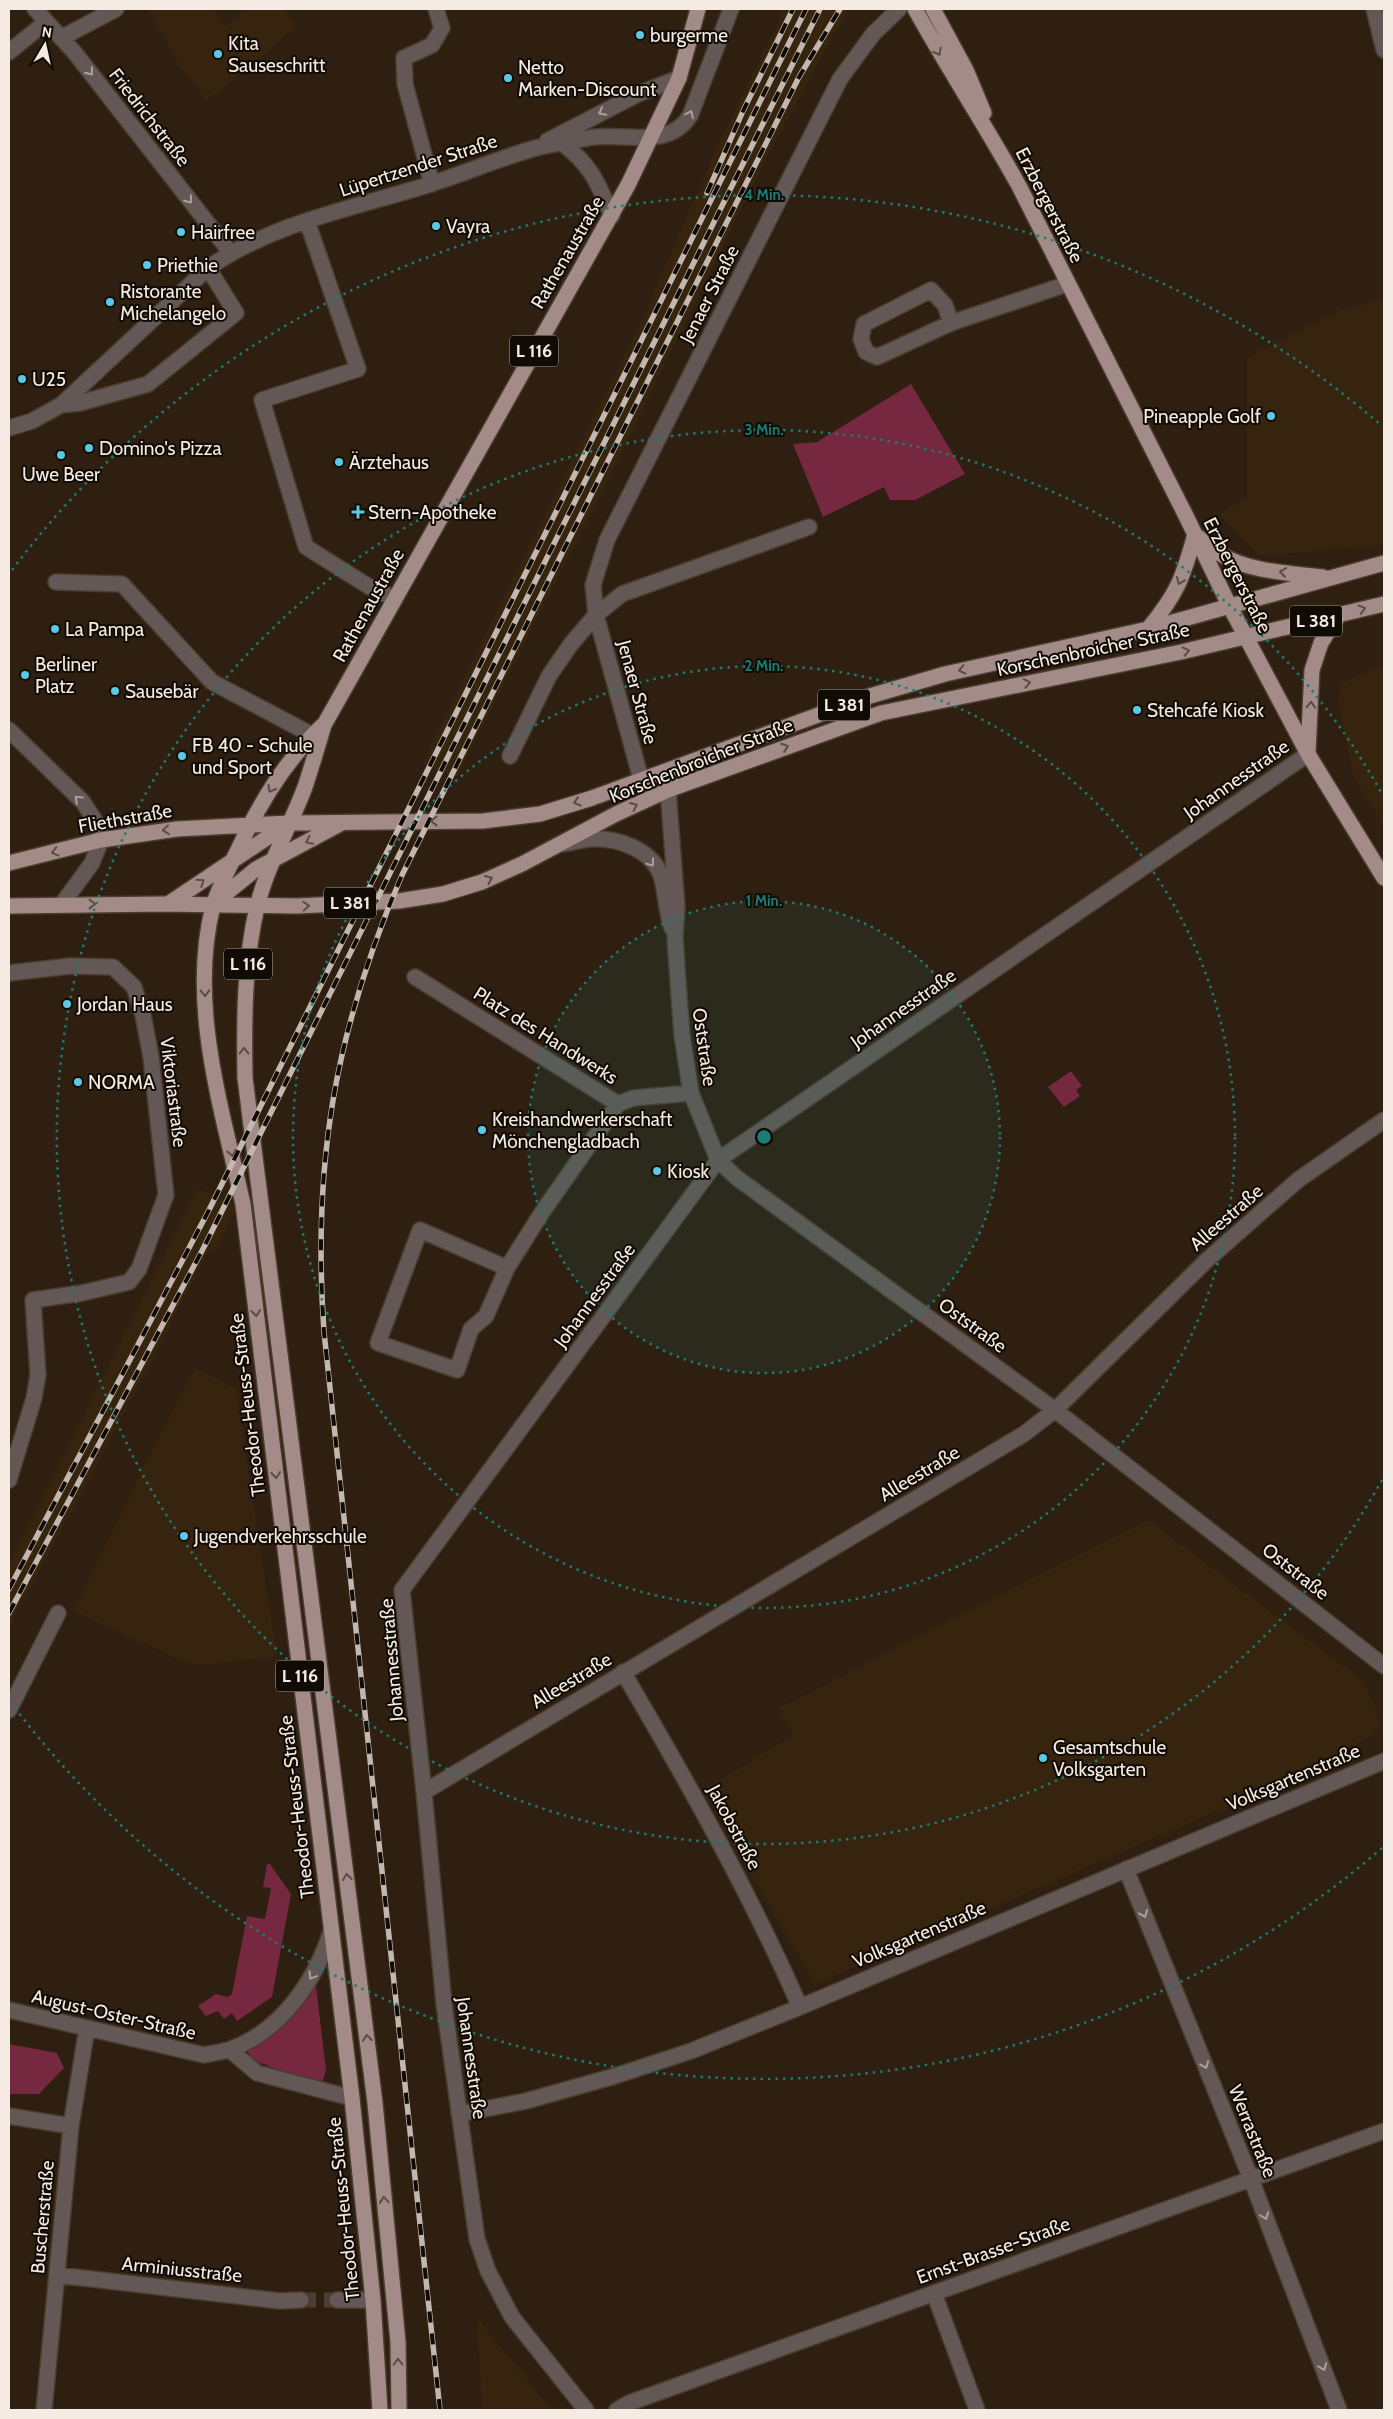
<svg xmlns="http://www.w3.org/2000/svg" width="1393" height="2419" font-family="Cabin,sans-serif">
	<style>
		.built { fill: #37240f }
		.green { fill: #752840 }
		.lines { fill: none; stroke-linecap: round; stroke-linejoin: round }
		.minor-tunnel { stroke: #4c3e30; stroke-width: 15; stroke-dasharray: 15 8; stroke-linecap: butt }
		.minor-casing { stroke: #4a3c2e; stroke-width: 18 }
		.major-casing { stroke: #4a3c2e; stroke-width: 18 }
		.minor { stroke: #635855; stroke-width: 15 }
		.major { stroke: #a38c87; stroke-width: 15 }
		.rail-casing { stroke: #c4b8ae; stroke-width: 5.5 }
		.rail { stroke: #110b05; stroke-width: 4; stroke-dasharray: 11; stroke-linecap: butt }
		.oneway { stroke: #5a4c46 }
		.oneway2 { stroke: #aca29c }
		.ring { fill: none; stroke: #1a7c74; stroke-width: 2.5; stroke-dasharray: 2.5 5 }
		.poi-dot { fill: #5bc8e6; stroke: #110b05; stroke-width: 2 }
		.labels { text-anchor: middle; stroke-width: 4; stroke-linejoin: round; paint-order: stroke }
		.shield { fill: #110b05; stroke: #b1a8a0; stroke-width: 1 }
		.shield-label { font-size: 18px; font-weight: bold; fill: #f5ebe2 }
		.poi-label { font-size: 19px; fill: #f5ebe2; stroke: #110b05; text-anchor: start }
		.street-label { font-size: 19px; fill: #f5ebe2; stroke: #110b05 }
		.centre { fill: #1a7c74; stroke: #110b05; stroke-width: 2.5 }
		.ring-label { font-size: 15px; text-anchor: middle; font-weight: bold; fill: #1a7c74; stroke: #110b05; stroke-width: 4; stroke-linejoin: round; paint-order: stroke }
	</style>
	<rect width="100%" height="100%" fill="#2e1f11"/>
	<path class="built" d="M 148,9 L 215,9 L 225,26 L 246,9 L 285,9 L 297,27 L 207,101 L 179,66 Z
		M 784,9 L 848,9 L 765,161 L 611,474 L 457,777 L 422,764 L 497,609 L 643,317 L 720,140 Z
		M 1384,299 L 1384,545 L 1258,556 L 1220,515 L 1247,495 L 1247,357 L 1341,310 Z
		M 1384,665 L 1384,828 L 1353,775 L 1338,702 L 1341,683 Z
		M 198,1188 L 237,1206 L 214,1254 L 208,1252 L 98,1464 L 9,1626 L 9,1565 Z
		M 195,1368 L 236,1389 L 277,1657 L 200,1665 L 179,1660 L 74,1611 L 146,1461 Z
		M 1148,1520 L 1364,1681 L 1381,1722 L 1373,1735 L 1290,1780 L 815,1984 L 703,1790 L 793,1735 L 778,1708 Z
		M 477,2318 L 553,2410 L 482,2410 Z"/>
	<path class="green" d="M 911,384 L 965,474 L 915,500 L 890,500 L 884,487 L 823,517 L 793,444 L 817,442 Z
		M 1071,1071 L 1082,1086 L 1076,1090 L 1080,1096 L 1064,1107 L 1048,1087 Z
		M 267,1864 L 270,1864 L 291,1894 L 272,1997 L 237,2021 L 232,2013 L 224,2019 L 218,2011 L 206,2016 L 198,2006 L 216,1994 L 228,1997 L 232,1994 L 247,1916 L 265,1919 L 271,1888 L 263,1887 Z
		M 316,1986 L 326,2070 L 322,2084 L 270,2074 L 268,2065 L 255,2062 L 247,2051 L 268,2037 Z
		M 9,2044 L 57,2053 L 64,2068 L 39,2094 L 9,2094 Z"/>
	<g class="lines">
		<path class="minor-tunnel" d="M 301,2300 L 337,2300"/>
		<g class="minor-casing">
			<path id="minor" d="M 35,9 L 75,53 L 231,253
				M 1374,9 L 1384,50
				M 61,38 L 116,9
				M 9,52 L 46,22
				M 547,141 L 638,94 L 679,78
				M 562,143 C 591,165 598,183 612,216
				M 432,184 L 405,84 L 404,58 L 432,45 L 442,28 L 436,9
				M 307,221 L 358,369 L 262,400 L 306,547 L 368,586 L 395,599
				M 951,323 L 945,305 L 931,290 L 864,324 L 861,339 L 866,352 L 877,357 L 951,323 L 1067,284
				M 61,405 L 80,403 L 148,384 L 236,313 L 208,268
				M 9,428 L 32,421 L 61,405 L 208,268 C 274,222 355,208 431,184 C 465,173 498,159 532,149 C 550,144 569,141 588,138 C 622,131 667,151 690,116 L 731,9
				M 56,582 L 122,584 L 212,682 L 312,735
				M 9,730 L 83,802 L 97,824 L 101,840 L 92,863 L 62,904
				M 510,756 L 549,676 L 571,644 L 596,615 L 622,594 L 809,527
				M 641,779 L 596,615 L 593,585 L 607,540 L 840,79 L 873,34 L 899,9
				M 668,790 L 677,906 L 675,937 L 678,982 L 682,1035 L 691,1093 L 718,1160 L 737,1178 L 1055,1410 L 1384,1666
				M 562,844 C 571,843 580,840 589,839 C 616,837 654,849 662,879 C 666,895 666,911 672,928
				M 9,973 L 70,966 L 113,967 L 134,987 L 143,1015 L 151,1057 L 166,1195 L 139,1269 L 129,1282 L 82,1293 L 33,1300 L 38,1375 L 34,1398 L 9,1480
				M 415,977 L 618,1104 L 633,1098 L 691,1093
				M 507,1268 L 420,1230 L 378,1343 L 457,1370 L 471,1329 L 486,1316 L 507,1268 L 543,1211 L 618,1104
				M 623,1672 C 687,1781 749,1891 800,2007
				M 9,1710 L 58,1613
				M 424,1792 L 1024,1434 L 1055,1410 L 1207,1260 L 1298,1180 L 1384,1120
				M 1126,1869 L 1251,2179 L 1339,2410
				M 9,2010 L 204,2055 C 213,2053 223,2052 231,2049 C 281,2031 316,1980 331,1931
				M 230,2050 L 257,2073 L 352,2098
				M 459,2114 L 526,2101 L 615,2076 L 691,2051 L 800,2007 L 1384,1761
				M 9,2116 L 71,2126
				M 57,2275 L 280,2301 L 301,2300
				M 934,2293 L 977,2410
				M 337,2300 L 373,2300
				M 44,2410 L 71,2126 L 87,2028
				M 586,2410 L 512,2317 L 488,2271 L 477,2239 L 444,2004 L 424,1792 L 402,1590 L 718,1160 L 1308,754
				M 617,2410 L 629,2403 L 1384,2131"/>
		</g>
		<g class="major-casing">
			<path id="major" d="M 915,9 C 948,69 986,126 1019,186 L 1186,516 L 1229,605 L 1308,754 L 1384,878
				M 933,9 L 966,70 L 984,113
				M 1198,537 C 1205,543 1212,550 1220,554 C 1249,572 1290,573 1323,577
				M 1148,629 C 1177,594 1183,578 1195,534
				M 322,726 C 289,757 264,796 244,837 C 234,859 220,883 213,906 C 188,1004 222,1109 243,1204 L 352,2098 L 373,2300 L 380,2410
				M 1308,752 L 1312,670 L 1321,643 L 1338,616
				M 9,863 L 101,840 L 177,829 L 289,823 L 483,821 L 540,814 L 592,798 L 870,696 L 945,674 L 1148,629 L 1384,563
				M 218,900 L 256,869 L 340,824
				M 168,904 L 289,823
				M 9,906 L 164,904 L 297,906 L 399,901 L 443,894 L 482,882 L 522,864 L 616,814 L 668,790 L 881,713 L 1181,652 L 1384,604
				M 399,2410 L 398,2342 L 375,2103 L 245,1078 C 244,1021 244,963 257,907 C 267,865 290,827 305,787 C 312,766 318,745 324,725 L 628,185 L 679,78 L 698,9"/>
		</g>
		<use href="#minor" class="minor"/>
		<use href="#major" class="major"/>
		<g class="rail-casing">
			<path id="rail" d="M 707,193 L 743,111 L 793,9
				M 9,1589 L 209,1210 L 806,9
				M 9,1613 L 204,1247 L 820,9
				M 440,2410 L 324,1332 C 312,1162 335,1031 402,875 L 799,77 L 840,9"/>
		</g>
		<use href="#rail" class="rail"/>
	</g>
	<defs><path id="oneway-chevron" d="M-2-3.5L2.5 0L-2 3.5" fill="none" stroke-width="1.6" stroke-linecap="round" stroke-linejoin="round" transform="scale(1.25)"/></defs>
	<g class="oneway">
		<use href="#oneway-chevron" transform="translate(938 52) rotate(61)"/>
		<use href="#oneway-chevron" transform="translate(1283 572) rotate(-172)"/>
		<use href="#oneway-chevron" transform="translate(1180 581) rotate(113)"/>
		<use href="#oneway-chevron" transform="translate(1362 609) rotate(-15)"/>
		<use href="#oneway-chevron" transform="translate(1186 651) rotate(-13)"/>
		<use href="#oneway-chevron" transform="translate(962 670) rotate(167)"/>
		<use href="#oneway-chevron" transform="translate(1027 683) rotate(-11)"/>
		<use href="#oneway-chevron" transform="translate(1311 705) rotate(-87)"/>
		<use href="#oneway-chevron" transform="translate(785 747) rotate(-20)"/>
		<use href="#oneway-chevron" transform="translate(271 789) rotate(120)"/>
		<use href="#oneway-chevron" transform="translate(577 802) rotate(163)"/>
		<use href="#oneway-chevron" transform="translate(634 806) rotate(-25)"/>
		<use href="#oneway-chevron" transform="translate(434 821) rotate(179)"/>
		<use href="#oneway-chevron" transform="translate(166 830) rotate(174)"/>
		<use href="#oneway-chevron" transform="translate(309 841) rotate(154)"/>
		<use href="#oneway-chevron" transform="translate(55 852) rotate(165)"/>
		<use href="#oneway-chevron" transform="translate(489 879) rotate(-24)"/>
		<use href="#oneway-chevron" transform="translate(201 882) rotate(-33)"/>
		<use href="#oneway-chevron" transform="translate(92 904)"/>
		<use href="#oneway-chevron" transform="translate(306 906) rotate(-3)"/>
		<use href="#oneway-chevron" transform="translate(205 993) rotate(89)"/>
		<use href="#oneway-chevron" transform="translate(244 1051) rotate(-91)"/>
		<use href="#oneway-chevron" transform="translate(232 1153) rotate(77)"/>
		<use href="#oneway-chevron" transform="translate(256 1313) rotate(83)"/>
		<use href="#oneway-chevron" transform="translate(276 1475) rotate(83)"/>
		<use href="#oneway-chevron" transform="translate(347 1877) rotate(-97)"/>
		<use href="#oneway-chevron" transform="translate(367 2038) rotate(-97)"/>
		<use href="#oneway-chevron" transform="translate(384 2200) rotate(-95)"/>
		<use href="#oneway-chevron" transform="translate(398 2362) rotate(-91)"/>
	</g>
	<g class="oneway2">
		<use href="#oneway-chevron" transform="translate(90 72) rotate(52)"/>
		<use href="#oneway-chevron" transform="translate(602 112) rotate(152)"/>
		<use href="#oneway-chevron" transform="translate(690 114) rotate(-64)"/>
		<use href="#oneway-chevron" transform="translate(189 200) rotate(52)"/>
		<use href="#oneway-chevron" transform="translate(78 799) rotate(-137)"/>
		<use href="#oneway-chevron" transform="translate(651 863) rotate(53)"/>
		<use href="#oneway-chevron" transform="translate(1144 1914) rotate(68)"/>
		<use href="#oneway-chevron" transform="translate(312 1976) rotate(121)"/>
		<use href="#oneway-chevron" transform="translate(1205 2065) rotate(68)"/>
		<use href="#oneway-chevron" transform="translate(1265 2216) rotate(69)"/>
		<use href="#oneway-chevron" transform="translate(1323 2367) rotate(69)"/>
	</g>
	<circle cx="764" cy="1137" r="236" fill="#1a7c74" fill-opacity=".12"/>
	<g class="ring">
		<circle cx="764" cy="1137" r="236"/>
		<circle cx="764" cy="1137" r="471"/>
		<path d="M1382 1480A707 707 0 1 1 1382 794"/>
		<path d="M1382 1848A942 942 0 0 1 12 1704M12 570A942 942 0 0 1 1382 426"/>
	</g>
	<g class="poi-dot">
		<circle cx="640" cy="35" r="5"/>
		<circle cx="218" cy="54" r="5"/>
		<circle cx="508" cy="78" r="5"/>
		<circle cx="436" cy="226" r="5"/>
		<circle cx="181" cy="232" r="5"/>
		<circle cx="147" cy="265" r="5"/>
		<circle cx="110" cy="302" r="5"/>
		<circle cx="22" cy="379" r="5"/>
		<circle cx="1271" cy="416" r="5"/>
		<circle cx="89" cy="448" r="5"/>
		<circle cx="61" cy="455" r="5"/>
		<circle cx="339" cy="462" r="5"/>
		<path d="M355.5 504.5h5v5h5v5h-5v5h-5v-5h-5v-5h5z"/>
		<circle cx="55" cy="629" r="5"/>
		<circle cx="25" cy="675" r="5"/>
		<circle cx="115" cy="691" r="5"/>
		<circle cx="1137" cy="710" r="5"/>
		<circle cx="182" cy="756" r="5"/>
		<circle cx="67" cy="1004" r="5"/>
		<circle cx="78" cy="1082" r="5"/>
		<circle cx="482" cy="1130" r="5"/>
		<circle cx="657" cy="1171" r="5"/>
		<circle cx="184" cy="1536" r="5"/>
		<circle cx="1043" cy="1758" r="5"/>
	</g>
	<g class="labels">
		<g class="shield">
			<rect x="510" y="335.5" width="48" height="31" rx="4"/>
			<rect x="1290" y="605.5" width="52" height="31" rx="4"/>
			<rect x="818" y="689.5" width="52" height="31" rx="4"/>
			<rect x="324" y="887.5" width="52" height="31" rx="4"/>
			<rect x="224" y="948.5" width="48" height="31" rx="4"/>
			<rect x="276" y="1660.5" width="48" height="31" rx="4"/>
		</g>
		<g class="shield-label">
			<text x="534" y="357">L 116</text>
			<text x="1316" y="627">L 381</text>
			<text x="844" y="711">L 381</text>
			<text x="350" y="909">L 381</text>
			<text x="248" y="970">L 116</text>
			<text x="300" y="1682">L 116</text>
		</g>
		<g class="poi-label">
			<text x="650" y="42">burgerme</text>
			<text x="228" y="50">Kita<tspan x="228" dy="22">Sauseschritt</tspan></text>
			<text x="518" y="74">Netto<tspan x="518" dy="22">Marken-Discount</tspan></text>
			<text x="446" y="233">Vayra</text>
			<text x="191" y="239">Hairfree</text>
			<text x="157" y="272">Priethie</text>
			<text x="120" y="298">Ristorante<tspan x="120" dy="22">Michelangelo</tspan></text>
			<text x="32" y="386">U25</text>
			<text x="1261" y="423" text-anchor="end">Pineapple Golf</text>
			<text x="99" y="455">Domino's Pizza</text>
			<text x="349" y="469">Ärztehaus</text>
			<text x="61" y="481" text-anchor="middle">Uwe Beer</text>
			<text x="368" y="519">Stern-Apotheke</text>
			<text x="65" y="636">La Pampa</text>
			<text x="35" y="671">Berliner<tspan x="35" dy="22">Platz</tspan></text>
			<text x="125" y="698">Sausebär</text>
			<text x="1147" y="717">Stehcafé Kiosk</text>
			<text x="192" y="752">FB 40 - Schule<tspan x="192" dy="22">und Sport</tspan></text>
			<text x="77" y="1011">Jordan Haus</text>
			<text x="88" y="1089">NORMA</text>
			<text x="492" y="1126">Kreishandwerkerschaft<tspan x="492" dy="22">Mönchengladbach</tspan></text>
			<text x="667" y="1178">Kiosk</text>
			<text x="194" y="1543">Jugendverkehrsschule</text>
			<text x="1053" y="1754">Gesamtschule<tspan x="1053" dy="22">Volksgarten</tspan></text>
		</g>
		<g class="street-label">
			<text transform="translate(150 117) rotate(52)" y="7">Friedrichstraße</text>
			<text transform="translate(418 165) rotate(-18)" y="7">Lüpertzender Straße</text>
			<text transform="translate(1050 205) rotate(63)" y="7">Erzbergerstraße</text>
			<text transform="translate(567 252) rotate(-60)" y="7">Rathenaustraße</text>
			<text transform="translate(709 294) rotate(-63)" y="7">Jenaer Straße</text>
			<text transform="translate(1238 575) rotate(63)" y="7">Erzbergerstraße</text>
			<text transform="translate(368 605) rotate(-61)" y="7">Rathenaustraße</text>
			<text transform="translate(1093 649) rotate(-12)" y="7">Korschenbroicher Straße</text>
			<text transform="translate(638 692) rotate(75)" y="7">Jenaer Straße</text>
			<text transform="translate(701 760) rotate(-22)" y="7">Korschenbroicher Straße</text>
			<text transform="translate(1236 779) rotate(-35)" y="7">Johannesstraße</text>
			<text transform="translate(125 818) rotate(-10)" y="7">Fliethstraße</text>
			<text transform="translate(903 1008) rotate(-35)" y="7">Johannesstraße</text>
			<text transform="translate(546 1035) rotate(32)" y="7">Platz des Handwerks</text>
			<text transform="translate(705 1047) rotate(82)" y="7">Oststraße</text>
			<text transform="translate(174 1092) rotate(83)" y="7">Viktoriastraße</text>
			<text transform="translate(1226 1217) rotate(-41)" y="7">Alleestraße</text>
			<text transform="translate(594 1295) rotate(-54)" y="7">Johannesstraße</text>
			<text transform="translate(973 1325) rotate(36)" y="7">Oststraße</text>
			<text transform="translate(247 1405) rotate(-97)" y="7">Theodor-Heuss-Straße</text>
			<text transform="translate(919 1473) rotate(-31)" y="7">Alleestraße</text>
			<text transform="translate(1296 1571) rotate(38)" y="7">Oststraße</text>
			<text transform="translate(391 1660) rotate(-95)" y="7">Johannesstraße</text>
			<text transform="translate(571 1680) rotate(-31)" y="7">Alleestraße</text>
			<text transform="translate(1293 1777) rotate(-23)" y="7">Volksgartenstraße</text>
			<text transform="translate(296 1807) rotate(-97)" y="7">Theodor-Heuss-Straße</text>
			<text transform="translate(735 1827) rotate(62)" y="7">Jakobstraße</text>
			<text transform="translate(919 1934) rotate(-23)" y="7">Volksgartenstraße</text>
			<text transform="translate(114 2014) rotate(13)" y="7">August-Oster-Straße</text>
			<text transform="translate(472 2058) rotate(82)" y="7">Johannesstraße</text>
			<text transform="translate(1253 2131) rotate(68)" y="7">Werrastraße</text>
			<text transform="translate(343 2209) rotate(-96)" y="7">Theodor-Heuss-Straße</text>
			<text transform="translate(42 2217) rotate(-85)" y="7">Buscherstraße</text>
			<text transform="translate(993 2250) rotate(-20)" y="7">Ernst-Brasse-Straße</text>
			<text transform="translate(182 2269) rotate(6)" y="7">Arminiusstraße</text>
		</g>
	</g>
	<circle cx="764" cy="1137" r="8" class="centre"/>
	<g class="ring-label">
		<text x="764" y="200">4 Min.</text>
		<text x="764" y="435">3 Min.</text>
		<text x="764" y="671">2 Min.</text>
		<text x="764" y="906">1 Min.</text>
	</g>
	<rect width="1393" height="2419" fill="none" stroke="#f5ebe2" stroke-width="20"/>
	<g transform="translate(45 45) rotate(9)" stroke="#110b05" stroke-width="4" paint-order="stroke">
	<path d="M0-4L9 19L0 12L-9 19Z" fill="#f5ebe2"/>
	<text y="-8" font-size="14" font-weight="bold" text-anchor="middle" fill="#f5ebe2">N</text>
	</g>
</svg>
